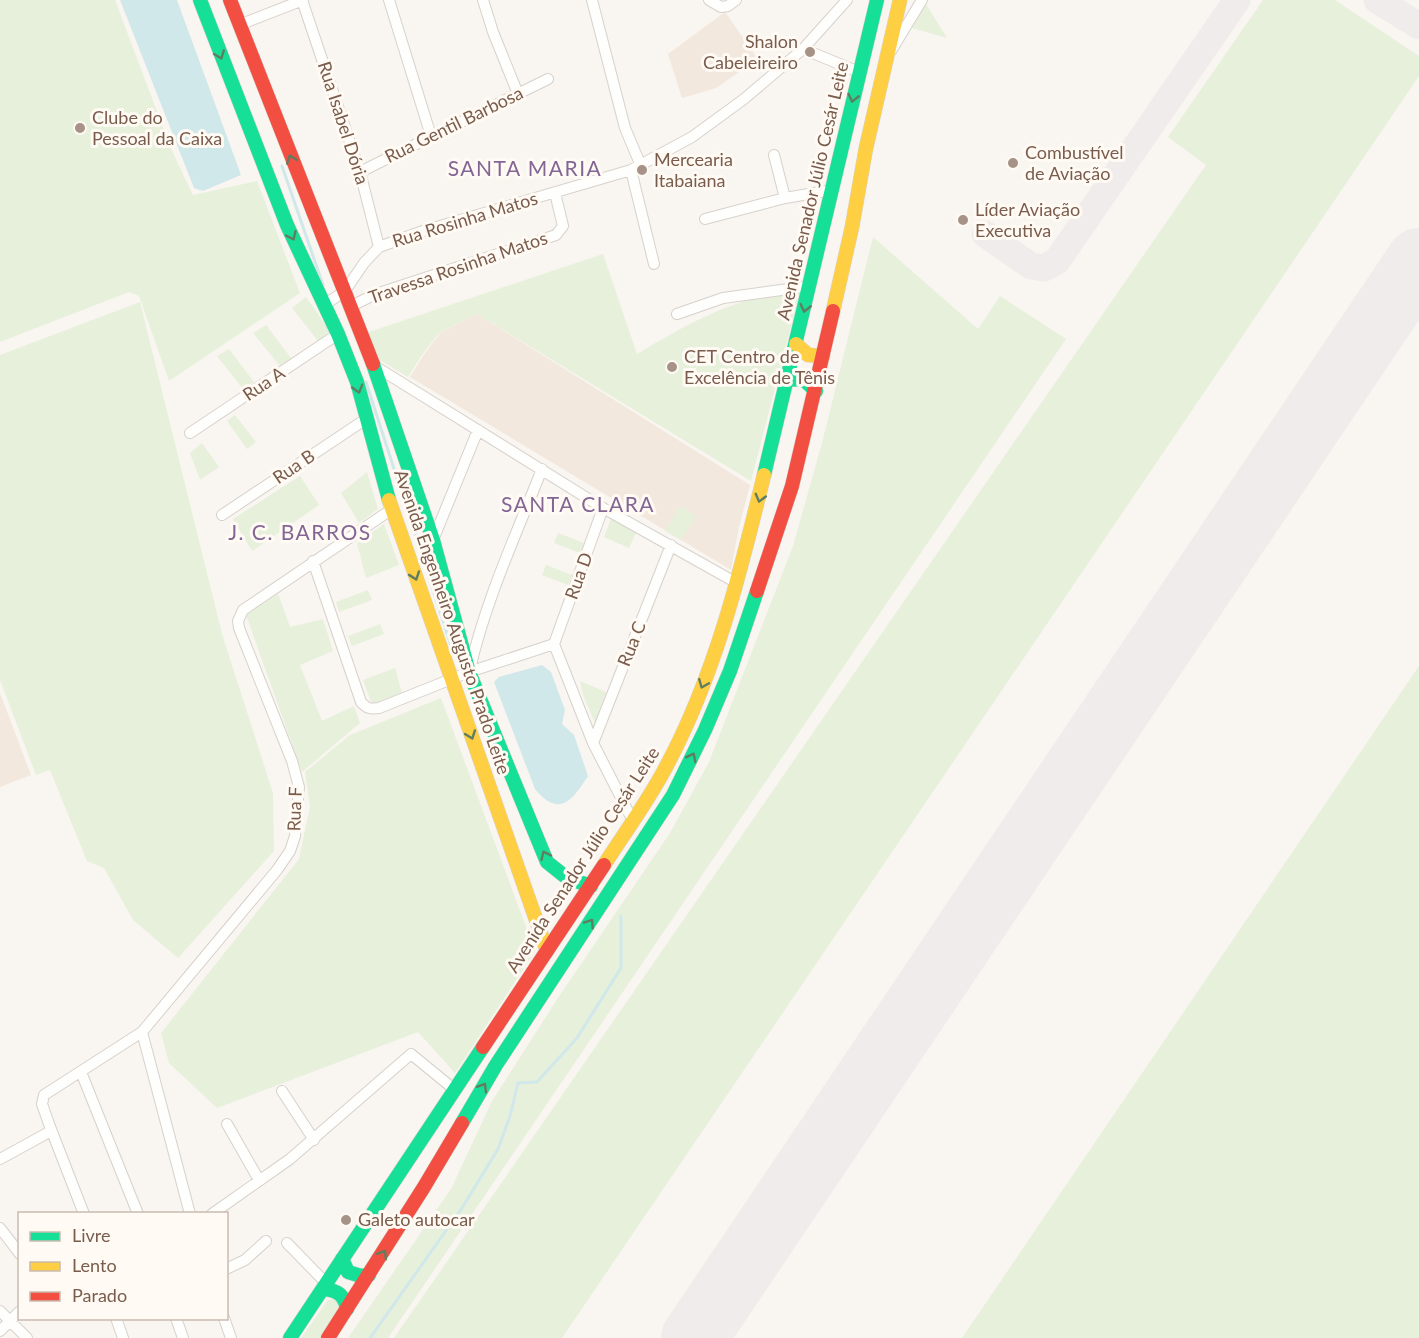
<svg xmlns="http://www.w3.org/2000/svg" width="1419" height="1338" font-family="Lato,sans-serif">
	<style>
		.residential { fill: #f2e8de }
		.green { fill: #e7f0db }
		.water { fill: #d0e8ea }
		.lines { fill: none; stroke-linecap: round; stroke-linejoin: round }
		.stream { stroke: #d0e8ea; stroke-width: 3 }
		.taxiway { stroke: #f0ecec; stroke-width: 27 }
		.runway { stroke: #f0ecec; stroke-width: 66 }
		.street-casing { stroke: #d7d1cb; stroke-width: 12 }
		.fast-casing { stroke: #d9d2cb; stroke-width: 15 }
		.slow-casing { stroke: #d9d2cb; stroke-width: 15 }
		.jam-casing { stroke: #d9d2cb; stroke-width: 15 }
		.street { stroke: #fefefd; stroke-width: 10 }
		.fast { stroke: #16e098; stroke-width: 14 }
		.slow { stroke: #ffcf43; stroke-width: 14 }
		.jam { stroke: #f24e42; stroke-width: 14 }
		.oneway { stroke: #617d60 }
		.poi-dot { fill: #a69286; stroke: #fffaf3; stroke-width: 2 }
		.labels { text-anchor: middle; stroke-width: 6; stroke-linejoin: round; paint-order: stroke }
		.poi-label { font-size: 18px; fill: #7a5c4d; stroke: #fffaf3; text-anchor: start }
		.street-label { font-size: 18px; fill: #7a5c4d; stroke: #fffaf3 }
		.quarter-label { font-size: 21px; letter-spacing: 1.5px; fill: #846695; stroke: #fffaf3 }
	</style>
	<rect width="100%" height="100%" fill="#f9f5f0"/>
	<path class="residential" d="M 725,12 L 758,59 L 716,88 L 682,98 L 668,54 Z
		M 477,314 L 750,485 L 739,527 L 731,570 L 410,377 L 423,356 L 440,333 Z
		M 0,693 L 31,775 L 0,787 Z"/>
	<path class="green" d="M 0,0 L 115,0 L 171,149 L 193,195 L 257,181 L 300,293 L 169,381 L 139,296 L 129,292 L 0,342 Z
		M 1263,0 L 1335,0 L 1419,56 L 1419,76 L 562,1338 L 394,1338 L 1206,165 L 1168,137 Z
		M 926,4 L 947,38 L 912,28 Z
		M 873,237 L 978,329 L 1000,296 L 1066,339 L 388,1338 L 348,1338 L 451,1189 L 492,1101 L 558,998 L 670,833 L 709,762 L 793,546 L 822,443 Z
		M 603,254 L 637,354 C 686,325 742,292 800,292 L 751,481 L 477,314 L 439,333 L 422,355 L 408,377 L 375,357 L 366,333 Z
		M 306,297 L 330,331 L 318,341 L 292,308 Z
		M 140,302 L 222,634 L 273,793 L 274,851 L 178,958 L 133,920 L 104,868 L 87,861 L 50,770 L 36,775 L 0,680 L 0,355 Z
		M 266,325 L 291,358 L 280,366 L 253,333 Z
		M 229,349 L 254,382 L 243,389 L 217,356 Z
		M 235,415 L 256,442 L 247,449 L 227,421 Z
		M 202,443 L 219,467 L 200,480 L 190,453 Z
		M 367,472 L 378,509 L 359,523 L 341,493 Z
		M 300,476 L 319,505 L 252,551 L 233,519 Z
		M 680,506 L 696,516 L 681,540 L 665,531 Z
		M 611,519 L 636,533 L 629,548 L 604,537 Z
		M 384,524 L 399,565 L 366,578 L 357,543 Z
		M 558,533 L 584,543 L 580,553 L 554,543 Z
		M 546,565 L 572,575 L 568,585 L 542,575 Z
		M 368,590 L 372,600 L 339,612 L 336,602 Z
		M 278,594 L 290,627 L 323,619 L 333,651 L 300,665 L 322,721 L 354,706 L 360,723 L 302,772 L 246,615 Z
		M 380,624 L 384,634 L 352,646 L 348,636 Z
		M 1419,666 L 1419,1338 L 962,1338 Z
		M 395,668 L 402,693 L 372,704 L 363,680 Z
		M 580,681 L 606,692 L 595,723 L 583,695 Z
		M 441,698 L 535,951 L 455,1073 L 418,1032 L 217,1108 L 169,1063 L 161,1033 L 299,859 L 310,807 L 305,772 L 350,735 Z
		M 334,1299 L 338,1303 L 340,1311 L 322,1338 L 301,1338 L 328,1300 Z"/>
	<path class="water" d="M 120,0 L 177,0 L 241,175 L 203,191 L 194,188 Z
		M 542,665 L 551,672 L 565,710 L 562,724 L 574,735 L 588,776 C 572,801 559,818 535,789 L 494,682 L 499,677 Z"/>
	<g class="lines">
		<path class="stream" d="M 282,166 L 323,285
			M 366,382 L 454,655
			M 370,1338 L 462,1208 L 498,1149 L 510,1116 L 518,1083 L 537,1082 L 577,1038 L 621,968 L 621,916"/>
		<path class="taxiway" d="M 1377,0 L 1419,26
			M 985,234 L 1031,266 L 1044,268 L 1057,261 L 1237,0"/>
		<path class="runway" d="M 694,1338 L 1419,261"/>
		<g class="street-casing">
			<path id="street" d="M 302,0 L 360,172 L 379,247
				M 389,0 L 431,136
				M 483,0 L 493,32 L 518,94
				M 592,0 L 625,128 L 641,166
				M 709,0 L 721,7 L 728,6 L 736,0
				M 239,25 L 303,0
				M 803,49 L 859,72
				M 891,51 L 922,0
				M 774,155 L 785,198
				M 631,170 L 654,264
				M 360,172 L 548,79
				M 705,219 L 785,198 L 832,190
				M 324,305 L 345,291 L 364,263 L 379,247 L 423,231 L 631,170 L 692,137 L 744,99 L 803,49 L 847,0
				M 351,306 L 376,294 L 556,235 L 563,226 L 555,193
				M 677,314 L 723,298 L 810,286
				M 373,365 L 603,508 L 735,582
				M 190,433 L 338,334
				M 222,515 L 366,419
				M 433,540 L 478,430
				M 313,561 L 361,702 C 367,709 371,709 379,708 L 469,672 L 554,644
				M 554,644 L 593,743 L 633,821
				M 554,644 L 603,508
				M 470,669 C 486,599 516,535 542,469
				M 593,743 L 671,545
				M 142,1032 L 190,1214
				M 81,1072 L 138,1214
				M 282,1091 L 314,1140
				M 227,1124 L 259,1180
				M 0,1159 L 51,1131
				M 84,1214 L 49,1124 L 42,1104 L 44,1095 L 142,1032 L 277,870 L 290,851 L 295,836 L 299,787 L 292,761 L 239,628 L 238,621 L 243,610 L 392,509
				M 212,1214 L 290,1159 L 411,1054 L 455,1090
				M 0,1228 L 20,1254
				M 287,1243 L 327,1284
				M 226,1269 L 245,1260 L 266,1241
				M 0,1311 L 27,1338
				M 116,1318 L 123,1338
				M 176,1318 L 183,1338
				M 224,1318 L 231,1338
				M 0,1331 L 20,1311"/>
		</g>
		<g class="fast-casing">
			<path id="fast" d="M 200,0 L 287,225 L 338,334 L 357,382 L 389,500
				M 373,364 L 433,540 L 469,672 L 547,862 L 567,878 L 591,886
				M 788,379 L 804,380 L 816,391
				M 764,475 L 877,0
				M 462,1123 L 496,1065 L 673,795 L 705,730 L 730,671 L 757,591
				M 342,1259 L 348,1272 L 361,1276 L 369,1275
				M 323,1289 C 338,1290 344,1295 347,1309
				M 290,1338 L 483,1047"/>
		</g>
		<g class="slow-casing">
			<path id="slow" d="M 833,311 L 852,227 L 866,148 L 900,0
				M 796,344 L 808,355 L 823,356
				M 389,500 L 547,951
				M 604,865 C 625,832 649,800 667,765 C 715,675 740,574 764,475"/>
		</g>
		<g class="jam-casing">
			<path id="jam" d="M 230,0 L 373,364
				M 757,591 L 792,486 L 833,311
				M 483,1047 L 604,865
				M 328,1338 L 424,1187 L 462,1123"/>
		</g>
		<use href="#street" class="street"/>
		<use href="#fast" class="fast"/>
		<use href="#slow" class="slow"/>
		<use href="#jam" class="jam"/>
	</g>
	<defs><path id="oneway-chevron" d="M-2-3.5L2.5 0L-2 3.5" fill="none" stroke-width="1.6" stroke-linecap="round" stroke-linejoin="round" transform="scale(1.5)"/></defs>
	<g class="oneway">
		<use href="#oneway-chevron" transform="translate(220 55) rotate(69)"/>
		<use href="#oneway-chevron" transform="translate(853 98) rotate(103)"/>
		<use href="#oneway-chevron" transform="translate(291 159) rotate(-111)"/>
		<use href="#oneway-chevron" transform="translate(292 236) rotate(65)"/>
		<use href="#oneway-chevron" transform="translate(805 308) rotate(103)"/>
		<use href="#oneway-chevron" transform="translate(358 389) rotate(74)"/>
		<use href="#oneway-chevron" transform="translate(760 498) rotate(105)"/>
		<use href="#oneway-chevron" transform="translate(415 576) rotate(71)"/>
		<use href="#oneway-chevron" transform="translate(703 684) rotate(112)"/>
		<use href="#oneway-chevron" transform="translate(471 735) rotate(70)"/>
		<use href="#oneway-chevron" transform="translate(692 757) rotate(-63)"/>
		<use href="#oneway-chevron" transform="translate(545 855) rotate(-115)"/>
		<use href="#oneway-chevron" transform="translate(590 923) rotate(-56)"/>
		<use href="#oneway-chevron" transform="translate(483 1087) rotate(-59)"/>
		<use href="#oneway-chevron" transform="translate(383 1254) rotate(-58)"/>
	</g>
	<g class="poi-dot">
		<circle cx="810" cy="52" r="6"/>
		<circle cx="80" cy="128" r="6"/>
		<circle cx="1013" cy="163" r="6"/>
		<circle cx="642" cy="170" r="6"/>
		<circle cx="963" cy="220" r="6"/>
		<circle cx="672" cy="367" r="6"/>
		<circle cx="346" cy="1220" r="6"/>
	</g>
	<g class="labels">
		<g class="poi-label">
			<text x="798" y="48" text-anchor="end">Shalon<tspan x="798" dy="21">Cabeleireiro</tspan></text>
			<text x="92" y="124">Clube do<tspan x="92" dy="21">Pessoal da Caixa</tspan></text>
			<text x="1025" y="159">Combustível<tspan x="1025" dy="21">de Aviação</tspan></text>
			<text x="654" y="166">Mercearia<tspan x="654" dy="21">Itabaiana</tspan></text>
			<text x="975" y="216">Líder Aviação<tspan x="975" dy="21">Executiva</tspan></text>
			<text x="684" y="363">CET Centro de<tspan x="684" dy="21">Excelência de Tênis</tspan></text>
			<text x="358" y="1226">Galeto autocar</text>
		</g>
		<g class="street-label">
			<text transform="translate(343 123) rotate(72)" y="6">Rua Isabel Dória</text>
			<text transform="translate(454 125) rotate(-26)" y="6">Rua Gentil Barbosa</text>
			<text transform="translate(813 191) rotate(-77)" y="6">Avenida Senador Júlio Cesár Leite</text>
			<text transform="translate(465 220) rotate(-17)" y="6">Rua Rosinha Matos</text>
			<text transform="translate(458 268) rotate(-19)" y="6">Travessa Rosinha Matos</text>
			<text transform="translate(264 384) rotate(-34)" y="6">Rua A</text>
			<text transform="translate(294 467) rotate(-34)" y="6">Rua B</text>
			<text transform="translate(579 576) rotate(-70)" y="6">Rua D</text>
			<text transform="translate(452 622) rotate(71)" y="6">Avenida Engenheiro Augusto Prado Leite</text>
			<text transform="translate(632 644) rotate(-68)" y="6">Rua C</text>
			<text transform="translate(295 809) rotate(-88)" y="6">Rua F</text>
			<text transform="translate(583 860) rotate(-57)" y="6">Avenida Senador Júlio Cesár Leite</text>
		</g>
		<g class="quarter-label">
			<text x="525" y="176">SANTA MARIA</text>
			<text x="578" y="512">SANTA CLARA</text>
			<text x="300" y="540">J. C. BARROS</text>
		</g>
	</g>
	<rect x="18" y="1212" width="210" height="108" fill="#fffaf3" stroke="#cabbb1" stroke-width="1.5"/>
	<rect x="30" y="1232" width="30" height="9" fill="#16e098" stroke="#cabbb1" stroke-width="1.5"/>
	<text x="72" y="1242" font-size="18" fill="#7a5c4d">Livre</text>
	<rect x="30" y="1262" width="30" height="9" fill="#ffcf43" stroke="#cabbb1" stroke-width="1.5"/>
	<text x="72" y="1272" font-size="18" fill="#7a5c4d">Lento</text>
	<rect x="30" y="1292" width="30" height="9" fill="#f24e42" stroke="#cabbb1" stroke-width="1.5"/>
	<text x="72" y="1302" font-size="18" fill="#7a5c4d">Parado</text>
</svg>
